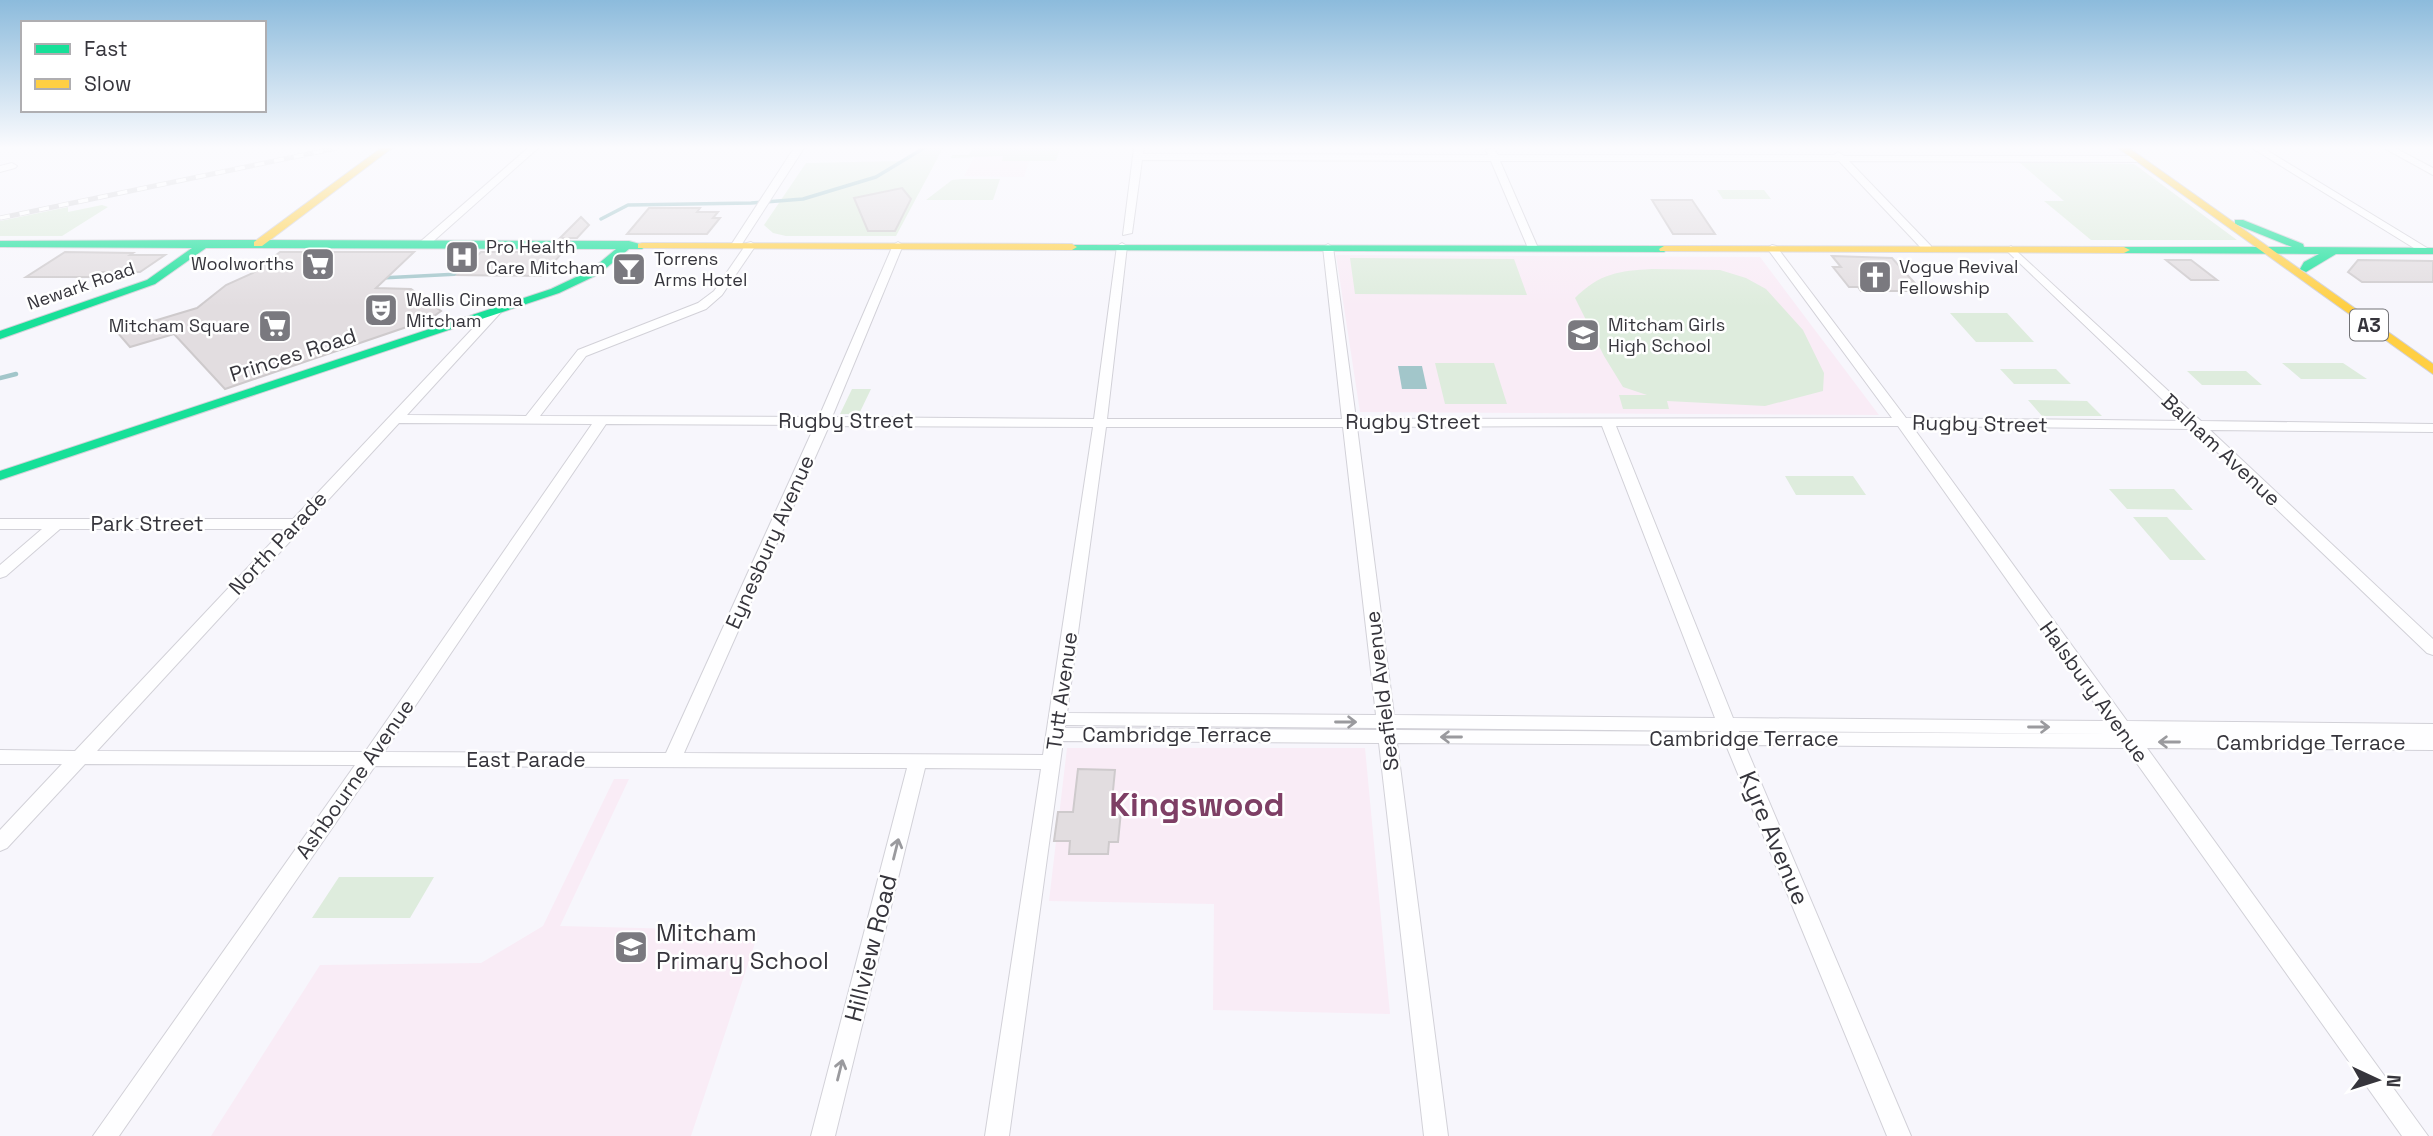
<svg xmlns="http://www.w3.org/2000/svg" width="2433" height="1136" font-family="'Space Grotesk',sans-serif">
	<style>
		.education { fill: #f9ecf6 }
		.green { fill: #deecdd }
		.water { fill: #a2c6ca }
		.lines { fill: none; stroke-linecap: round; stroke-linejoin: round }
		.stream-far1 { stroke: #a2c6ca; stroke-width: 3.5 }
		.stream { stroke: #a2c6ca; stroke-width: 4.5 }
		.building { fill: #e2dde0; stroke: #cecacc; stroke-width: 2 }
		.street-casing { stroke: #d2d1d8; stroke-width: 2 }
		.fast-casing { stroke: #d2d1d8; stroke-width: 2 }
		.slow-casing { stroke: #d2d1d8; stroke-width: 2 }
		.street { fill: #fefeff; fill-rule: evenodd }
		.fast { fill: #16e098; fill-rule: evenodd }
		.slow { fill: #ffcf43; fill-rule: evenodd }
		.rail-casing { stroke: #d9d9dc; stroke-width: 5 }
		.rail { stroke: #fff; stroke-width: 3.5; stroke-dasharray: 10; stroke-linecap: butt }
		.oneway { stroke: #9a9a9e }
		.labels { text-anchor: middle; stroke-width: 5; stroke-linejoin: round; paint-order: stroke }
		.far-poi-label { font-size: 18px; fill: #36353c; stroke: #fff; text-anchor: start }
		.far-street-label { font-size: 18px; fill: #36353c; stroke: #fff }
		.shield { fill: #fff; stroke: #727276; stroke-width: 2 }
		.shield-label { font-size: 19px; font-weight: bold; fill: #36353c }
		.street-label { font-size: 21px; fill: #36353c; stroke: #fff }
		.near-street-label { font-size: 24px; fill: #36353c; stroke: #fff }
		.near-poi-label { font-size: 24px; fill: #36353c; stroke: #fff; text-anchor: start }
		.near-district-label { font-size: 33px; font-weight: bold; fill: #7e3f65; stroke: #fff }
	</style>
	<rect width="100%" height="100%" fill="#f7f6fc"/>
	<path class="education" d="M 975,156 L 1003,156 L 1003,161 L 1029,161 L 1024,177 L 964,176 Z
		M 1336,255 L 1760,257 L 1879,415 L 1360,412 Z
		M 1067,748 L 1365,748 L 1390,1014 L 1213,1010 L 1214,904 L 1049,901 Z
		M 614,779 L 629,779 L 560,926 L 759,931 L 691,1136 L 211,1136 L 320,965 L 481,963 L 543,926 Z"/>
	<path class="green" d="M 925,148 L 943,148 L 896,236 L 786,236 L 773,233 L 764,225 L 806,163 L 902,161 Z
		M 972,148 L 1060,148 L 1056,161 L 1002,161 L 1003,156 L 951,158 L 952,155 L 969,155 Z
		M 2019,162 L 2134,164 L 2237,240 L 2091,240 L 2044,201 L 2064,201 Z
		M 962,179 L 1000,179 L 993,200 L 926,200 L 952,180 Z
		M 1717,190 L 1764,190 L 1771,199 L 1723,199 Z
		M 102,205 L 108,207 L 62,236 L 0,236 L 0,221 L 68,207 L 68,212 Z
		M 1350,258 L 1514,259 L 1527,295 L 1355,294 Z
		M 1652,269 L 1720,270 L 1746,278 L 1766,289 L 1803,330 L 1824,373 L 1823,391 L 1765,406 L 1667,401 L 1669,409 L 1623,409 L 1619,395 L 1647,395 L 1623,387 L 1604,356 L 1575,298 C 1600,273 1619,271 1652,269 Z
		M 1950,313 L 2007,313 L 2034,342 L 1976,342 Z
		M 1435,363 L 1494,363 L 1507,404 L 1445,404 Z
		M 2282,363 L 2343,363 L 2367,379 L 2301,379 Z
		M 2000,369 L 2056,369 L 2071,384 L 2014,384 Z
		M 2187,371 L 2246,371 L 2262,385 L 2202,385 Z
		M 852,389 L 871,389 L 859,414 L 840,414 Z
		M 2028,400 L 2087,401 L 2102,416 L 2042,416 Z
		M 1785,476 L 1853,476 L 1866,495 L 1796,495 Z
		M 2109,489 L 2174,489 L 2193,510 L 2127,509 Z
		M 2133,517 L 2167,517 L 2206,560 L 2170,560 Z
		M 339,877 L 434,877 L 410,918 L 312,918 Z"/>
	<path class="water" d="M 1398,366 L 1422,366 L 1427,389 L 1402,389 Z"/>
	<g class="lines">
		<path class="stream-far1" d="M 601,219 L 628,205 L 751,203 L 803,199 L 876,177 L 924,148
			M 381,278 L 459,274"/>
		<path class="stream" d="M 0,378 L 16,374"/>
	</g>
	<path class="building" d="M 902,188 L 911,199 L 895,231 L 868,231 L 854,198 Z
		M 1652,200 L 1692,200 L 1715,234 L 1673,234 Z
		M 649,208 L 700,208 L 697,212 L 718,212 L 713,218 L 720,218 L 707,234 L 627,234 Z
		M 581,217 L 589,225 L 577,238 L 560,238 Z
		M 65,252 L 133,253 L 130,255 L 165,255 L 140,272 L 102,272 L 94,277 L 26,277 Z
		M 280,252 L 414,252 L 376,288 L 411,289 L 441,311 L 430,319 L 225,389 L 174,334 L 130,347 L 117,332 L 197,308 L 226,285 L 253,273 Z
		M 481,252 L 563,252 L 541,276 L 457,275 Z
		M 1832,256 L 1892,258 L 1922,291 L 1861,291 L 1858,287 L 1849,287 L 1833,267 L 1841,267 Z
		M 2166,260 L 2191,260 L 2217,280 L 2191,280 Z
		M 2358,260 L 2433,261 L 2433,282 L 2362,282 L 2348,272 Z
		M 1078,769 L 1115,770 L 1111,811 L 1121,811 L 1118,842 L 1109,842 L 1108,854 L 1069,854 L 1070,841 L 1054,841 L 1058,812 L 1073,812 Z"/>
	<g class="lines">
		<g class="street-casing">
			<path id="street" d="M 528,148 L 538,148 L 428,246 L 420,246 L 420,242 Z
				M 794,148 L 804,148 L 740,247 L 732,247 L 731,245 Z
				M 1134,148 L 1144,148 L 1143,154 L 1488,155 L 1486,150 L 1493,148 L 1498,155 L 1834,155 L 1838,152 L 1844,156 L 2139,156 L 2144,159 L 2139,162 L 1849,161 L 1931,246 L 1931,250 L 1923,250 L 1839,161 L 1500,161 L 1538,248 L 1533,251 L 1528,248 L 1491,161 L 1142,160 L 1132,233 L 1123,235 Z
				M 2252,148 L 2263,148 L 2432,251 L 2422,253 Z
				M 2384,148 L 2395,148 L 2433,168 L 2433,175 Z
				M 12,163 L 17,166 L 15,168 L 0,172 L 0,166 Z
				M 898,242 L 903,245 L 832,417 L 1094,419 L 1117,246 L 1122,243 L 1127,246 L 1107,419 L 1342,419 L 1323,247 L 1328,244 L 1333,247 L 1356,419 L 1892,418 L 1767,248 L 1772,245 L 1776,246 L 1906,418 L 2185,421 L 2007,251 L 2006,249 L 2011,246 L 2201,421 L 2433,424 L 2433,432 L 2210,430 L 2433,639 L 2433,655 L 2427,653 L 2193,429 L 1912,426 L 2127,721 L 2433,724 L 2433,750 L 2147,748 L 2428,1136 L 2402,1136 L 2126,748 L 1745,745 L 1911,1136 L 1887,1136 L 1726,745 L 1397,743 L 1448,1136 L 1424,1136 L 1379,743 L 1063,741 L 1009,1136 L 985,1136 L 1041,769 L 925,768 L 835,1136 L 811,1136 L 907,768 L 375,766 L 119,1136 L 93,1136 L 355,765 L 85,764 L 7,848 L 0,851 L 0,830 L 62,764 L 0,764 L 0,750 L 75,751 L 284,529 L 60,529 L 6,576 L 0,578 L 0,565 L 42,529 L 0,529 L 0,519 L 293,519 L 493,307 L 497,306 L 503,310 L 407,415 L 526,416 L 578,350 L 698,303 L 714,291 L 747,243 L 751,242 L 756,245 L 722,295 L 706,309 L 586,356 L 540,416 L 819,417 L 893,245 ZM 399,423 L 592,424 L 365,752 L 97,751 ZM 606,424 L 815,425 L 666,753 L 384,752 ZM 829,426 L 1093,427 L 1043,755 L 684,753 ZM 1602,426 L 1715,718 L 1394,715 L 1357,427 ZM 1616,426 L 1898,426 L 2107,721 L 1733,718 ZM 1106,427 L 1343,427 L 1376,715 L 1067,713 ZM 1065,725 L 1377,728 L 1378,730 L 1065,728 ZM 1396,728 L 1720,731 L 1721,732 L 1396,730 ZM 1739,731 L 2116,734 L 2117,734 L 1739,732 Z"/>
		</g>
		<g class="fast-casing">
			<path id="fast" d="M 2235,220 L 2243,220 L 2303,244 L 2304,247 L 2433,248 L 2433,254 L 2336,254 L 2306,272 L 2300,269 L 2304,262 L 2319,254 L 2124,253 L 2118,250 L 2124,247 L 2292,247 L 2235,224 Z
				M 206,240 L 629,241 L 647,246 L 642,249 L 629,249 L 599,274 L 559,293 L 0,480 L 0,471 L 551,289 L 591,270 L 616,249 L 206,248 L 155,284 L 0,339 L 0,331 L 147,280 L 192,248 L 0,247 L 0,241 Z
				M 1068,245 L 1664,246 L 1669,249 L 1664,252 L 1072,250 L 1068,249 Z"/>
		</g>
		<g class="slow-casing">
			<path id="slow" d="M 381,148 L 392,148 L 262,246 L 254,246 L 254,242 Z
				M 2118,148 L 2129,148 L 2433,364 L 2433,374 Z
				M 642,243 L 1072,244 L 1077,247 L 1072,250 L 638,248 L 638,244 Z
				M 1664,246 L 2124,247 L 2130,250 L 2124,253 L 1660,251 L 1659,249 Z"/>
		</g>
		<use href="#street" class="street"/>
		<use href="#fast" class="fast"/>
		<use href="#slow" class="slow"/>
		<g class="rail-casing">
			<path id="rail" d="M 0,218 L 337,148"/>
		</g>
		<use href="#rail" class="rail"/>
	</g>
	<defs><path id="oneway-shaft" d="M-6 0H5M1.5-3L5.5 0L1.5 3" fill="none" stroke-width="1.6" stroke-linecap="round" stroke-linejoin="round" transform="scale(1.75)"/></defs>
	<g class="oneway">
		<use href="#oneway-shaft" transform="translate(1346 722)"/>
		<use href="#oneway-shaft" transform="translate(2039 727)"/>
		<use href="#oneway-shaft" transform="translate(1451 737) rotate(-180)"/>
		<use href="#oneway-shaft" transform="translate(2169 742) rotate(-180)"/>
		<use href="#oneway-shaft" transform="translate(896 849) rotate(-76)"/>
		<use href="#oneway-shaft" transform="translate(840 1070) rotate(-76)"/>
	</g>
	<linearGradient id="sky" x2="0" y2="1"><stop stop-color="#8cbbdc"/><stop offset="0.48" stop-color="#fbfbfe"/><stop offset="1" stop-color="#fbfbfe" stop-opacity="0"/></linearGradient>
	<rect width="2433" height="307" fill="url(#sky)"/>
	<defs>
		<g id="hospital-square" transform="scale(1.75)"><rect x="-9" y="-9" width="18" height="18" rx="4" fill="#7a797f" stroke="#fff"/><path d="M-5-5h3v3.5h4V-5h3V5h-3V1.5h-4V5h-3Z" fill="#fff"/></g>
		<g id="supermarket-square" transform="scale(1.75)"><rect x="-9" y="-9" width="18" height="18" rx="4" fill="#7a797f" stroke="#fff"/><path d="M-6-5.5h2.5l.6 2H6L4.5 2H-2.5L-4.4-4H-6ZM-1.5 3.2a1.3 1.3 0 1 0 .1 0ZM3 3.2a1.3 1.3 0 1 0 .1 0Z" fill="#fff"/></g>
		<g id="bar-square" transform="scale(1.75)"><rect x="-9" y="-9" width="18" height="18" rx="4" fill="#7a797f" stroke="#fff"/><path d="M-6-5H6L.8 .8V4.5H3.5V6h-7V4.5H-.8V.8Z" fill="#fff"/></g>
		<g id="church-square" transform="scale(1.75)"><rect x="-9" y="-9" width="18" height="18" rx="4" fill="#7a797f" stroke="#fff"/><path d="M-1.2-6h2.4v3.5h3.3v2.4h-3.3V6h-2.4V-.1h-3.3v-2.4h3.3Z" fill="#fff"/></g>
		<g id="theatre-square" transform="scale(1.75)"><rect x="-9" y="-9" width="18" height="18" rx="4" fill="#7a797f" stroke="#fff"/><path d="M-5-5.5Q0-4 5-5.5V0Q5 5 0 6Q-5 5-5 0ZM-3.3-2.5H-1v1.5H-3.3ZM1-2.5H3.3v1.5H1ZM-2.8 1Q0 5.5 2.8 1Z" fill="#fff"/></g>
		<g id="school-square" transform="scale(1.75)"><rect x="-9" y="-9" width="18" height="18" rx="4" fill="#7a797f" stroke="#fff"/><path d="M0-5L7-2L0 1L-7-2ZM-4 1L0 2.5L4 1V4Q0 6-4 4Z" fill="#fff"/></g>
	</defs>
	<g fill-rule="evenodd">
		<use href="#hospital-square" x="462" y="257"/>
		<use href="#supermarket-square" x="318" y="264"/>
		<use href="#bar-square" x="629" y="269"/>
		<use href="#church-square" x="1875" y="277"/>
		<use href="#theatre-square" x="381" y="310"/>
		<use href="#supermarket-square" x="275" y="326"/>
		<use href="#school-square" x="1583" y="335"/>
		<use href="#school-square" x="631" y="947"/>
	</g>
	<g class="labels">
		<g class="far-poi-label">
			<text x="486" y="253">Pro Health<tspan x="486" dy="21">Care Mitcham</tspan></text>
			<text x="654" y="265">Torrens<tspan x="654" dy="21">Arms Hotel</tspan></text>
			<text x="294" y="270" text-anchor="end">Woolworths</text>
			<text x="1899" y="273">Vogue Revival<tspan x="1899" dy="21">Fellowship</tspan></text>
			<text x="406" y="306">Wallis Cinema<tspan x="406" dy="21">Mitcham</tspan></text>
			<text x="1608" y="331">Mitcham Girls<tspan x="1608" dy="21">High School</tspan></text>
			<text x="250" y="332" text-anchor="end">Mitcham Square</text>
		</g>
		<g class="far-street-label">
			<text transform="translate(81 286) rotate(-19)" y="6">Newark Road</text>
		</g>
		<rect class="shield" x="2350" y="309.5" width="38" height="31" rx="5"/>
		<g class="shield-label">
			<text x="2369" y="332">A3</text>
		</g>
		<g class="street-label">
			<text transform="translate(293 355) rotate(-18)" y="7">Princes Road</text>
			<text x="846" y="428">Rugby Street</text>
			<text x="1413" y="429">Rugby Street</text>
			<text transform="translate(1980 424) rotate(1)" y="7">Rugby Street</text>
			<text transform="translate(2221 450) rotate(43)" y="7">Balham Avenue</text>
			<text x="147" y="531">Park Street</text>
			<text transform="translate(770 542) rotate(-66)" y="7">Eynesbury Avenue</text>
			<text transform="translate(278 543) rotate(-47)" y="7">North Parade</text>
			<text transform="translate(1062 691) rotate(-82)" y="7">Tutt Avenue</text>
			<text transform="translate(1382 691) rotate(-97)" y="7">Seafield Avenue</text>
			<text transform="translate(2094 692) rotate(54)" y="7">Halsbury Avenue</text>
			<text x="1177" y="742">Cambridge Terrace</text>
			<text x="1744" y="746">Cambridge Terrace</text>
			<text x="2311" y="750">Cambridge Terrace</text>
			<text x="526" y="767">East Parade</text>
			<text transform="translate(355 779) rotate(-55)" y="7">Ashbourne Avenue</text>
		</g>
		<g class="near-street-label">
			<text transform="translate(1774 838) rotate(67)" y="8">Kyre Avenue</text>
			<text transform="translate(871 948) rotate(-76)" y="8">Hillview Road</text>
		</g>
		<g class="near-poi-label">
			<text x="656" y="941">Mitcham<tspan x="656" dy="28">Primary School</tspan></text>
		</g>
		<g class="near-district-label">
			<text x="1197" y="816">Kingswood</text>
		</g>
	</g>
	<rect x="21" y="21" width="245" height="91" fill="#ffffff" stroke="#afaeb1" stroke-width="2"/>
	<rect x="35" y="44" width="35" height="10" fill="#16e098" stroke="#afaeb1" stroke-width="2"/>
	<text x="84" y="56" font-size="21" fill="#36353c">Fast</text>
	<rect x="35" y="79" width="35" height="10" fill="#ffcf43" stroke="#afaeb1" stroke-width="2"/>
	<text x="84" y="91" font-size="21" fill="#36353c">Slow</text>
	<g transform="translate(2377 1080) rotate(94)" stroke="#ffffff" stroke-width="5" paint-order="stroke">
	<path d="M0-5L12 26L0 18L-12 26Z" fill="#36353c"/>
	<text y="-10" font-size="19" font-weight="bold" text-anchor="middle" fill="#36353c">N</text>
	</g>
</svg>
